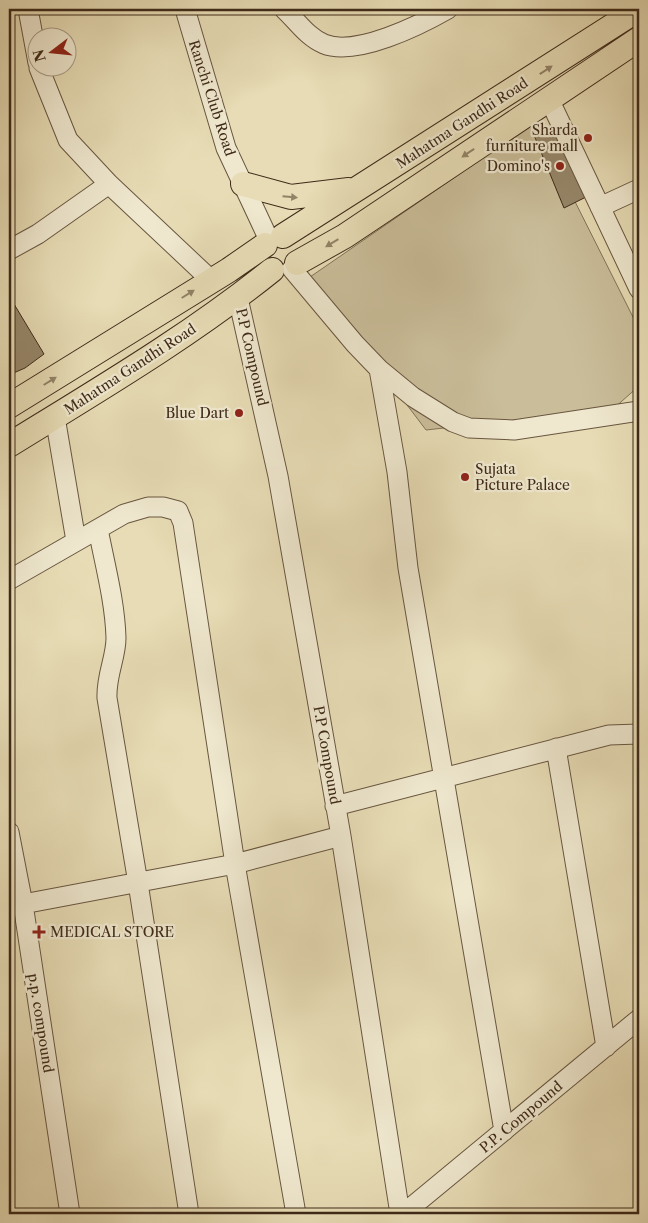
<svg xmlns="http://www.w3.org/2000/svg" width="648" height="1223" font-family="'Libre Caslon Text',serif">
	<style>
		.green { fill: #cabe9a; stroke: #84745a }
		.building { fill: #96876a; stroke: #3e2a19 }
		.lines { fill: none; stroke-linecap: round; stroke-linejoin: round }
		.minor-casing { stroke: #685640; stroke-width: 21 }
		.major-casing { stroke: #3e2a19; stroke-width: 26 }
		.minor { stroke: #efe8cf; stroke-width: 19 }
		.major { stroke: #e7dcb5; stroke-width: 24 }
		.oneway { fill: #928367 }
		.poi-dot { fill: #8f2418; stroke: #efe8cf; stroke-width: 2 }
		.labels { text-anchor: middle; stroke-width: 4.5; stroke-linejoin: round; paint-order: stroke }
		.street-label { font-size: 14px; fill: #3e2a19; stroke: #efe8cf }
		.poi-label { font-size: 14px; fill: #3e2a19; stroke: #efe8cf; text-anchor: end }
	</style>
	<rect width="100%" height="100%" fill="#e7dcb5"/>
	<filter id="stains"><feTurbulence type="fractalNoise" baseFrequency=".004" numOctaves="4"/><feColorMatrix values="0 0 0 0 .2 0 0 0 0 .09 0 0 0 0 .02 0 0 0 .5 -.17"/></filter>
	<radialGradient id="worn" r=".72"><stop offset=".6" stop-color="#630" stop-opacity="0"/><stop offset="1" stop-color="#630" stop-opacity=".3"/></radialGradient>
	<path class="green" d="M 535,122 L 639,329 L 639,386 L 613,409 L 426,430 L 310,277 Z"/>
	<path class="building" d="M 556,124 L 586,197 L 564,208 L 534,135 Z
		M 14,304 L 44,354 L 25,368 L 9,375 L 9,307 Z"/>
	<g class="lines">
		<g class="minor-casing">
			<path id="minor" d="M 28,9 L 38,63
				M 185,9 L 226,148 L 269,240
				M 284,9 C 297,21 307,37 324,44 C 356,57 420,25 448,9
				M 39,68 L 68,140 L 109,184 L 211,280
				M 549,99 L 639,289
				M 600,207 L 639,189
				M 9,250 L 38,234 L 109,184
				M 292,269 L 355,344 L 379,369 L 413,397 L 453,422 L 469,428 L 514,430 L 639,411
				M 238,298 L 278,476 L 341,836 L 400,1214
				M 379,369 L 397,472 L 408,568 L 504,1131
				M 55,417 L 76,541
				M 98,529 C 105,565 115,602 116,638 C 116,658 106,675 107,698 L 138,883 L 189,1214
				M 9,580 L 124,514 L 148,507 L 163,507 L 178,511 L 183,523 L 235,864 L 296,1214
				M 556,748 L 606,1047
				M 335,806 L 609,735 L 639,734
				M 9,832 L 23,904 L 70,1214
				M 23,904 L 235,864 L 341,836
				M 403,1214 L 639,1019"/>
		</g>
		<g class="major-casing">
			<path id="major" d="M 243,184 L 291,197 L 349,190
				M 283,236 L 639,9
				M 297,263 L 345,236 L 639,39
				M 9,406 L 229,270 L 265,245
				M 9,445 C 98,390 190,336 272,270"/>
		</g>
		<use href="#minor" class="minor"/>
		<use href="#major" class="major"/>
	</g>
	<defs><path id="oneway-solid" d="M-6-.8H1V-3.2L6.5 0L1 3.2V.8H-6Z" transform="scale(1.25)"/></defs>
	<g class="oneway">
		<use href="#oneway-solid" transform="translate(546 70) rotate(-33)"/>
		<use href="#oneway-solid" transform="translate(468 153) rotate(146)"/>
		<use href="#oneway-solid" transform="translate(290 197) rotate(5)"/>
		<use href="#oneway-solid" transform="translate(332 243) rotate(149)"/>
		<use href="#oneway-solid" transform="translate(188 294) rotate(-32)"/>
		<use href="#oneway-solid" transform="translate(50 381) rotate(-32)"/>
	</g>
	<g class="poi-dot">
		<circle cx="588" cy="138" r="5"/>
		<circle cx="560" cy="166" r="5"/>
		<circle cx="239" cy="413" r="5"/>
		<circle cx="465" cy="477" r="5"/>
		<path d="M36.5 924.5h5v5h5v5h-5v5h-5v-5h-5v-5h5z"/>
	</g>
	<g class="labels">
		<g class="street-label">
			<text transform="translate(212 98) rotate(72)" y="5">Ranchi Club Road</text>
			<text transform="translate(462 123) rotate(-33)" y="5">Mahatma Gandhi Road</text>
			<text transform="translate(252 357) rotate(77)" y="5">P.P Compound</text>
			<text transform="translate(130 369) rotate(-33)" y="5">Mahatma Gandhi Road</text>
			<text transform="translate(327 755) rotate(80)" y="5">P.P Compound</text>
			<text transform="translate(41 1023) rotate(81)" y="5">p.p. compound</text>
			<text transform="translate(521 1117) rotate(-40)" y="5">P.P. Compound</text>
		</g>
		<g class="poi-label">
			<text x="578" y="135">Sharda<tspan x="578" dy="16">furniture mall</tspan></text>
			<text x="550" y="171">Domino's</text>
			<text x="229" y="418">Blue Dart</text>
			<text x="475" y="474" text-anchor="start">Sujata<tspan x="475" dy="16">Picture Palace</tspan></text>
			<text x="50" y="937" text-anchor="start">MEDICAL STORE</text>
		</g>
	</g>
	<rect width="648" height="1223" fill="none" stroke="#e7dcb5" stroke-width="30"/>
	<rect x="10" y="10" width="628" height="1203" fill="none" stroke="#3e2a19" stroke-width="2.5"/>
	<rect x="15" y="15" width="618" height="1193" fill="none" stroke="#3e2a19"/>
	<g transform="translate(52 52) rotate(254)"><circle r="24" fill="#efe8cf" stroke="#a89c86"/>
	<path d="M0-4L9 19L0 12L-9 19Z" fill="#8f2418"/>
	<text y="-8" font-size="14" font-weight="bold" text-anchor="middle" fill="#3e2a19">N</text>
	</g>
	<rect width="100%" height="100%" filter="url(#stains)"/>
	<rect width="100%" height="100%" fill="url(#worn)"/>
</svg>
